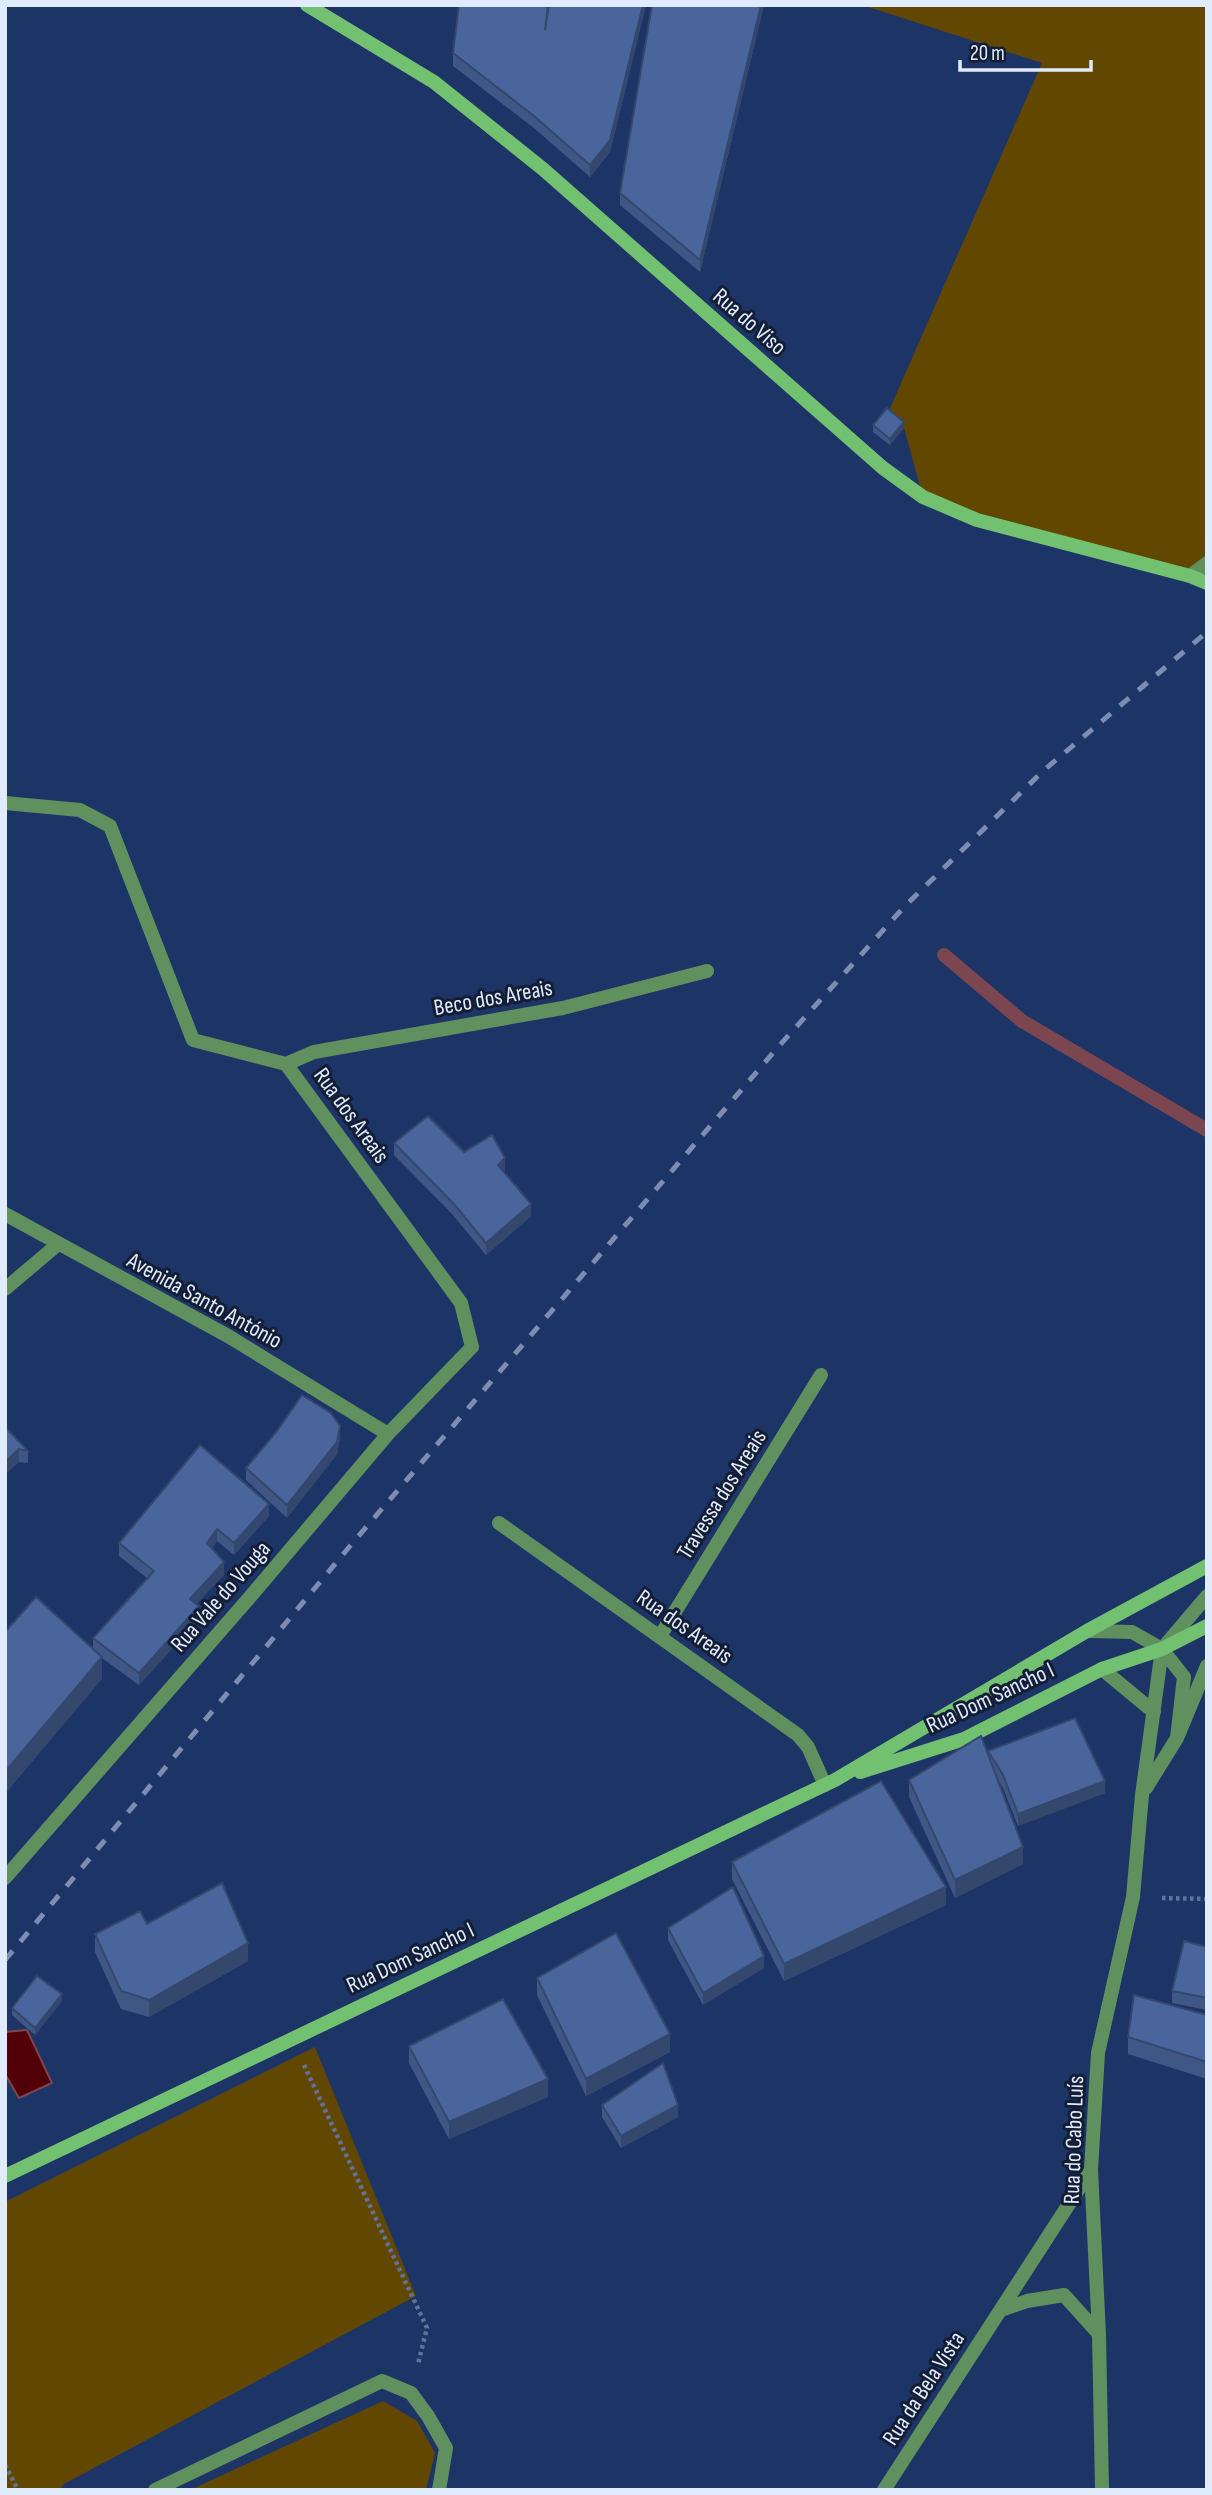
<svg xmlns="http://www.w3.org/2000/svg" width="1212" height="2495" font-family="'Sofia Sans Condensed',sans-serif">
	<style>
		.green { fill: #624700 }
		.water { fill: #510007; stroke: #7c4651; stroke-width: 2 }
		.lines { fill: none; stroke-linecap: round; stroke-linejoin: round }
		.stream { stroke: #7c4651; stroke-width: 14 }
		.path { stroke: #61739b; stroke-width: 4.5; stroke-dasharray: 3.5 3.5; stroke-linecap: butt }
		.minor { stroke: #5f905e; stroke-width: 14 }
		.secondary { stroke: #72c170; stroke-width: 14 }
		.rail { stroke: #7d8db1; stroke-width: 5; stroke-dasharray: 12 12; stroke-linecap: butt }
		.wall { fill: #405786 }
		.shaded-wall { fill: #34476d }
		.building { fill: #4a659c; stroke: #34476d; stroke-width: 2 }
		.labels { text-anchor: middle; stroke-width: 6; stroke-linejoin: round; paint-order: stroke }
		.street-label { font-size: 23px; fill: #e1ebfe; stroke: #131e35 }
	</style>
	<rect width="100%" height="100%" fill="#1d3467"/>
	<path class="green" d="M 862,5 L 1207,5 L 1207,562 L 1190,576 L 923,497 L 904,428 L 887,415 L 1042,63 Z
		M 315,2047 L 416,2296 L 64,2484 L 59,2490 L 5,2490 L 5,2202 Z
		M 383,2401 L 417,2421 L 435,2453 L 426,2490 L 190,2490 Z"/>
	<path class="water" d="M 27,2030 L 52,2083 L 19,2098 L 5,2074 L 5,2032 Z"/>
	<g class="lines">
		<path class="stream" d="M 944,955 L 1022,1021 L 1207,1130"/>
		<path class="path" d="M 1162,1898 L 1207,1899
			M 304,2065 L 427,2328 L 418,2364
			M 5,2465 L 18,2490"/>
		<path class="minor" d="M 1190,576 L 1207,563
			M 5,803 L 80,810 L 110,826 L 193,1040 L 286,1064 L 461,1303 L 472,1347 L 388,1434 L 250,1597 L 5,1878
			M 286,1064 L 314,1052 L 563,1008 L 707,971
			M 5,1214 L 228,1336 L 388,1434
			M 5,1289 L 57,1245
			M 499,1523 L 798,1735 L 808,1747 L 825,1785
			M 1087,1631 L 1132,1632 L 1162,1649 L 1184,1677 L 1177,1738
			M 660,1636 L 821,1375
			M 1162,1649 L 1207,1596
			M 1102,1669 L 1154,1712
			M 1146,1788 L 1177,1738 L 1207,1666
			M 1001,2310 L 1027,2301 L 1064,2295 L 1099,2334
			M 155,2490 L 382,2381 L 411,2393 L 428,2416 L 446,2448 L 439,2490
			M 884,2490 L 1091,2170
			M 1102,2490 L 1099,2334 L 1091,2170 L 1098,2053 L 1133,1897 L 1142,1795 L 1162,1649"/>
		<path class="secondary" d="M 307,5 L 434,82 L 543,169 L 883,468 L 923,497 L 977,520 L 1190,576 L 1207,583
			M 860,1772 L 964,1739 L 1102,1669 L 1162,1649 L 1207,1626
			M 5,2176 L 835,1780 L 1087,1631 L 1207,1566"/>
		<path class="rail" d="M 5,1960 L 350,1546 L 779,1046 L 904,907 L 1043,771 L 1207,632"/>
	</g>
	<path class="wall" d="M 459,5 L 646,5 L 610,152 L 590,177 L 534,128 L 453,66 L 453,53 Z
		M 652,5 L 764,5 L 700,272 L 620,205 L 620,193 Z
		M 873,425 L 904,428 L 890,445 L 873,432 Z
		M 394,1143 L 464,1152 L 505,1171 L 504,1172 L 531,1216 L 486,1255 L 453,1215 L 394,1155 Z
		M 5,1427 L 28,1451 L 28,1463 L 19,1462 L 5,1474 Z
		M 340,1438 L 337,1454 L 287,1518 L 246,1480 L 246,1468 Z
		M 269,1516 L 234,1555 L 217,1541 L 212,1548 L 224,1575 L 196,1604 L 199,1619 L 139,1685 L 102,1658 L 102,1679 L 93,1648 L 93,1638 L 147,1578 L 119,1556 L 119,1543 Z
		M 988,1751 L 1105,1793 L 1018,1826 L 1003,1788 L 997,1778 L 1023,1864 L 955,1898 L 909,1797 L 909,1780 L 988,1755 Z
		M 732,1862 L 946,1905 L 784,1981 L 732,1879 Z
		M 147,1924 L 248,1961 L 149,2017 L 121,2009 L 95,1952 L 95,1934 Z
		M 668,1928 L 764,1968 L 703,2005 L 668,1940 Z
		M 1207,1947 L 1207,2010 L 1172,2003 L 1172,1991 Z
		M 537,1978 L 670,2052 L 586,2096 L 537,1995 Z
		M 62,2001 L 35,2035 L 12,2015 L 12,2008 Z
		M 1207,2015 L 1207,2079 L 1128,2054 L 1128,2037 Z
		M 409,2046 L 548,2097 L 449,2139 L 409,2063 Z
		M 602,2105 L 678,2117 L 621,2148 L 602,2117 Z"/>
	<path class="shaded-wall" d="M 643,5 L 646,5 L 610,152 L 590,177 L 590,165 Z
		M 761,5 L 764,5 L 700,272 L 700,260 Z
		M 904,422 L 904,428 L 890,445 L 890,439 Z
		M 505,1158 L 505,1171 L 498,1177 L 498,1165 Z
		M 531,1204 L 531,1216 L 486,1255 L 486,1243 Z
		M 340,1426 L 340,1438 L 337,1454 L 287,1518 L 287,1505 Z
		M 19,1449 L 19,1462 L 5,1474 L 5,1462 Z
		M 269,1504 L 269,1516 L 234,1555 L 234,1543 Z
		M 217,1529 L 217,1541 L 207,1555 L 207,1543 Z
		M 224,1562 L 224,1575 L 190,1611 L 190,1599 Z
		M 199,1606 L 199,1619 L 139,1685 L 139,1673 Z
		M 102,1657 L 102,1679 L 5,1794 L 5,1772 Z
		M 1105,1781 L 1105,1793 L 1018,1826 L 1018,1814 Z
		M 1023,1847 L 1023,1864 L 955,1898 L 955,1880 Z
		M 946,1887 L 946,1905 L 784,1981 L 784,1964 Z
		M 248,1943 L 248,1961 L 149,2017 L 149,2000 Z
		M 764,1956 L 764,1968 L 703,2005 L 703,1993 Z
		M 62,1994 L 62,2001 L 35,2035 L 35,2028 Z
		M 670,2034 L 670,2052 L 586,2096 L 586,2079 Z
		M 548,2079 L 548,2097 L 449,2139 L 449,2122 Z
		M 678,2105 L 678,2117 L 621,2148 L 621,2136 Z"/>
	<path class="building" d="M 459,5 L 548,5 L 545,30 L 549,5 L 643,5 L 610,140 L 590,165 L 534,116 L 453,53 Z
		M 652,5 L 761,5 L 700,260 L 620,193 Z
		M 887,408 L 904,422 L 890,439 L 873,425 Z
		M 428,1116 L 464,1152 L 492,1135 L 505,1158 L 498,1165 L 531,1204 L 486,1243 L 453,1203 L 394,1143 Z
		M 302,1395 L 331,1413 L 340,1426 L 337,1442 L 287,1505 L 246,1468 L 277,1431 Z
		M 5,1427 L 28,1451 L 19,1449 L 5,1462 Z
		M 200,1445 L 269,1504 L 234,1543 L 217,1529 L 207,1543 L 224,1562 L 190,1599 L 199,1606 L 139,1673 L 93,1638 L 154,1571 L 119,1543 Z
		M 36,1597 L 102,1657 L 5,1772 L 5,1632 Z
		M 1075,1718 L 1105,1781 L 1018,1814 L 1003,1775 L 988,1751 Z
		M 981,1736 L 1023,1847 L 955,1880 L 909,1780 Z
		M 881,1781 L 946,1887 L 784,1964 L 732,1862 Z
		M 222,1883 L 248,1943 L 149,2000 L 121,1991 L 95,1934 L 140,1911 L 147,1924 Z
		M 733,1887 L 764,1956 L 703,1993 L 668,1928 Z
		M 616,1933 L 670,2034 L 586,2079 L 537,1978 Z
		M 1184,1941 L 1207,1947 L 1207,1998 L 1172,1991 Z
		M 37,1976 L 62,1994 L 35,2028 L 12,2008 Z
		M 1134,1995 L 1207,2015 L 1207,2062 L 1128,2037 Z
		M 503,1999 L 548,2079 L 449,2122 L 409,2046 Z
		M 663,2063 L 678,2105 L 621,2136 L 602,2105 Z"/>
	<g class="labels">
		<g class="street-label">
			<text transform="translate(750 321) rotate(41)" y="8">Rua do Viso</text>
			<text transform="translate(493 997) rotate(-10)" y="8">Beco dos Areais</text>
			<text transform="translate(352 1115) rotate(54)" y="8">Rua dos Areais</text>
			<text transform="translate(205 1300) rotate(29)" y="8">Avenida Santo António</text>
			<text transform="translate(721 1494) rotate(-58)" y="8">Travessa dos Areais</text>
			<text transform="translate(220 1596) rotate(-49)" y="8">Rua Vale do Vouga</text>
			<text transform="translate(685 1626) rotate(35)" y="8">Rua dos Areais</text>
			<text transform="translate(990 1697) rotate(-25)" y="8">Rua Dom Sancho I</text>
			<text transform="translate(410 1957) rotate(-25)" y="8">Rua Dom Sancho I</text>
			<text transform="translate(1073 2140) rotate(-88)" y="8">Rua do Cabo Luís</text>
			<text transform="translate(923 2388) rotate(-57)" y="8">Rua da Bela Vista</text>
		</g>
	</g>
	<rect width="1212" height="2495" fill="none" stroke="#e1ebfe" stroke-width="14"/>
	<path d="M960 60v10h131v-10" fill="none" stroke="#e1ebfe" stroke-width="3.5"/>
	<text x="970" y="60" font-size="21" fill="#e1ebfe" stroke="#131e35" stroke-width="5" paint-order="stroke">20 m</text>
</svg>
